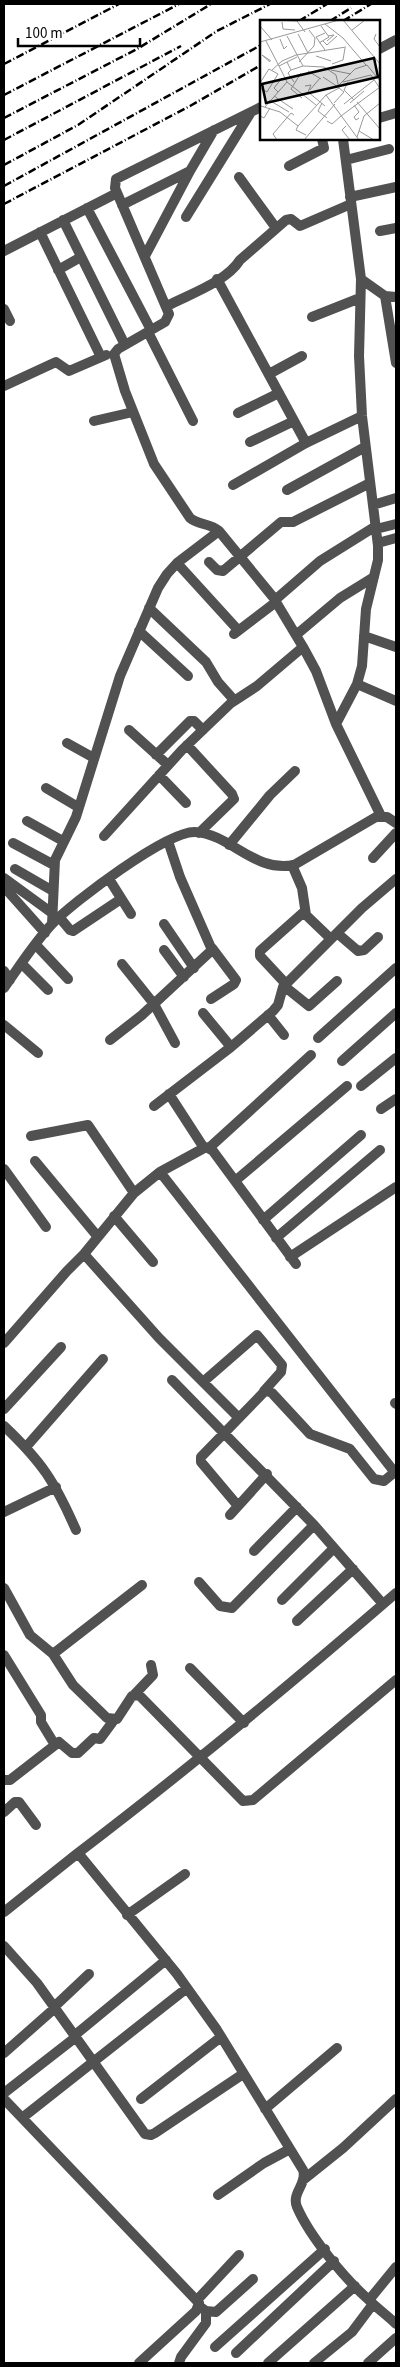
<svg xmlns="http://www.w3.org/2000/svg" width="400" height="2367" font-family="'Source Sans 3',sans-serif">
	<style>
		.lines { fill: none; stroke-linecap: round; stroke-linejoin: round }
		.minor { stroke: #515151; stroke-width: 10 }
		.rail { stroke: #000; stroke-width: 2.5; stroke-dasharray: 8 2.5 1 2.5; stroke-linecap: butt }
		.inset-road { fill: none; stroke: #999; stroke-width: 1 }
		.view { fill: #000; fill-opacity: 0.15; stroke: #000; stroke-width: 2.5 }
		.inset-edge { fill: none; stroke: #000; stroke-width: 2.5 }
	</style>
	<rect width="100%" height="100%" fill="#fff"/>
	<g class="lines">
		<path class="minor" d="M 379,49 L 396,40
			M 261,107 L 116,179 L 115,188 L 169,314 L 165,322 L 118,349 L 114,354 L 125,391 L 154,464 L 190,518 C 198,525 210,523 219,531 L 273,597 L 303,647 L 316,671 L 336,724 L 381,816
			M 379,118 L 396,113
			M 346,160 L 389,149
			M 289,166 L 324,148 L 322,139
			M 239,177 L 276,228
			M 350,197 L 396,187
			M 122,205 L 190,171 L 214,130
			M 87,208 L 151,330
			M 186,217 L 251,112
			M 63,220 L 125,345
			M 380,231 L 396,228
			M 40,232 L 101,357
			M 4,251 L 117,193
			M 145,256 L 190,171
			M 58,270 L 81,257
			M 217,279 L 306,443
			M 361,279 L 385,296 L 396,297
			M 385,296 L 396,363
			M 167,306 C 190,294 226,282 240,260 L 286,220 L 291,219 L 300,226 L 351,204
			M 4,309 L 10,321
			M 312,317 L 360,298
			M 148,332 L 193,421
			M 269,374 L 302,356
			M 4,386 L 56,362 L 69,371 L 106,355
			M 238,413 L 279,393
			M 94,421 L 133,412
			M 250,442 L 294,421
			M 233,485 L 306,443 L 362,416
			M 287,490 L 365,447
			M 373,505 L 396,498
			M 376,529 L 396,524
			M 378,543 L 396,538
			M 209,562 L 217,570 L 223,571 L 281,522 L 293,522 L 370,483
			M 177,563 L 238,630
			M 275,600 L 320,561 L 376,526
			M 149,608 L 206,662 L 218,682 L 234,700
			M 139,631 L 188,676
			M 234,634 L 276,602
			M 296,635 L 340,598 L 374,577
			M 364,636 L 396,647
			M 357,684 L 396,701
			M 336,724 L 357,684 L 362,666 L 366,609 L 378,560 L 378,546 L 362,416 L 359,356 L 361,279 L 343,139
			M 129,730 L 168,765
			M 67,743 L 94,758
			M 187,745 L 232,794 L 234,799 L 199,833
			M 156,755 L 190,721 L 194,721 L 203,730
			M 159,775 L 186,803
			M 46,788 L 78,807
			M 27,821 L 63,841
			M 104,836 L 182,750 L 231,703 L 257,686 L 303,647
			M 13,843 L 54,865
			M 229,845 L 270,795 L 295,771
			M 373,858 L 396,833
			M 292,865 L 302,888 L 306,915 L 331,939
			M 15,869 L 53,891
			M 4,878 L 52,913
			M 109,879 L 131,914
			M 4,887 L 45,933
			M 60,918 L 70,930 L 73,931 L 121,899
			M 52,924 L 55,860 L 76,817 L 120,676 L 158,588 L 167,574 L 177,563 L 219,531
			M 164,924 L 194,968
			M 337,933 L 358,951 L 364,950 L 378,937
			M 36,945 L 68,979
			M 164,950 L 184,977
			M 22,964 L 48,990
			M 122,964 L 154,1004 L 175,1043
			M 4,971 L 10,980
			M 286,984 L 260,956 L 260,951 L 305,911
			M 284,986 L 309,1006 L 337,981
			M 4,988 C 19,967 34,943 52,924 C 73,902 167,831 195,832 C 231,834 254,873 294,865 L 376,817 L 387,817 L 396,823
			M 211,999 L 234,984 L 236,980 L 212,948
			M 203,1013 L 231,1047
			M 268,1015 L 284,1035
			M 4,1025 L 38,1053
			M 318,1038 L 396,968
			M 110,1040 L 142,1015 L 212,950 L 180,877 L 168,841
			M 342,1061 L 396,1013
			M 361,1086 L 396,1058
			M 169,1094 L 204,1148
			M 154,1106 L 231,1047 L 273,1011 L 278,1005 L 283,987 L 362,908 L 396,879
			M 381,1109 L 396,1099
			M 31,1136 L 88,1125 L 134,1193
			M 209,1148 L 311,1055
			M 35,1161 L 98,1237
			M 4,1169 L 46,1227
			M 160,1172 L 396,1474
			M 235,1181 L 347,1086
			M 114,1216 L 153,1262
			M 263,1220 L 361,1135
			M 276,1238 L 380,1150
			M 84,1254 L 159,1338 L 239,1418
			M 290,1257 L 396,1187
			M 4,1343 L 67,1271 L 84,1254 L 134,1193 L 160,1172 L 206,1147 L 213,1151 L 296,1264
			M 172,1380 L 314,1525 L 383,1604
			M 203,1382 L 257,1335 L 282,1365 L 281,1372 L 264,1391
			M 395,1403 L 396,1404
			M 4,1409 L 61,1347
			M 4,1426 C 42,1462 55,1482 76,1530
			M 26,1447 L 103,1359
			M 238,1506 L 201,1462 L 201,1457 L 266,1390 L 272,1393 L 310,1434 L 350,1449 L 374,1479 L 384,1481 L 396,1471
			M 4,1512 L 56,1487
			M 230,1515 L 267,1474
			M 254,1551 L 297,1507
			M 199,1582 L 220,1606 L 232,1608 L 314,1525
			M 4,1588 L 30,1635 L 53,1654 L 73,1685 L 107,1718 L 117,1719 L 132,1696 L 139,1695 L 243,1801 L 253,1800 L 396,1680
			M 282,1600 L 334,1548
			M 297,1621 L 353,1569
			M 53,1654 L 142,1585
			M 4,1655 L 41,1715 L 41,1722 L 55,1745
			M 190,1668 L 244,1723
			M 134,1695 L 153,1675 L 151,1665
			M 4,1780 L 10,1780 L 59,1742 L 72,1753 L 78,1753 L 94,1738 L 100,1739 L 114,1720
			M 4,1812 L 15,1802 L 19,1802 L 36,1825
			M 78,1853 C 187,1770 292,1683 396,1593
			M 4,1912 L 78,1853 L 177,1974 L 217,2030 L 303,2170 C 308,2183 291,2193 297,2207 C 310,2237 345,2279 370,2301 C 378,2309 388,2316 396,2324
			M 127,1915 L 185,1874
			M 4,1946 L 37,1983 L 145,2134 L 151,2135 L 155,2133 L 243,2074
			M 54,2007 L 89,1974
			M 75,2035 L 166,1960
			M 4,2053 L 55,2008
			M 4,2093 L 76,2037
			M 4,2099 L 199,2303 L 196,2311 L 139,2363
			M 141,2099 L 221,2037
			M 265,2109 L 337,2048
			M 22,2118 L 187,1988
			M 303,2180 L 343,2148 L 396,2099
			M 218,2195 L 264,2163 L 290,2149
			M 197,2300 L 239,2255
			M 369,2300 L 396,2267
			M 199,2306 L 206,2311 L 216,2312 L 253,2279
			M 215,2347 L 325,2249
			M 236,2353 L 334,2261
			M 179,2363 L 181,2357 L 206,2323 L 206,2311
			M 268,2363 L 355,2286
			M 314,2363 L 352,2332 L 373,2304
			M 368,2363 L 396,2338"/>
		<path class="rail" d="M 299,21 L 327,4
			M 330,21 L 351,8
			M 343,21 L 371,4
			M 4,64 L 119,4
			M 4,95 L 179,4
			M 4,118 L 137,49 L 211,4
			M 4,140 L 181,46
			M 4,165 L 78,125 L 217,31 L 270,4
			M 4,186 L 261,45
			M 4,204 L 190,106 L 261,65"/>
	</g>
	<g transform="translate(260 20)">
		<rect width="120" height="120" fill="#fff"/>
		<path class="inset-road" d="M 15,0 L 37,1 L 45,12M 83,0 L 120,44M 22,2 L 23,9 L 35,10M 65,4 L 83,18 L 106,45M 0,6 L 12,20M 92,10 L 105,0M 38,14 L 48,33M 116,14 L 114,19 L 120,27M 27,16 L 43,46 L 64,47 L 76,55 L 79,68 L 84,72 L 74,83M 20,19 L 24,29 L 27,26M 6,21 L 19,46 L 37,37M 63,21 L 67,25 L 77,16M 67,21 L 74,15 L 68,16M 0,22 L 79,0M 59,23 L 69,17 L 61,6M 65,30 L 56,17 L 65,13M 36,35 L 86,27M 56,36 L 71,41M 10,42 L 2,35 L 11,41M 27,42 L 31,50 L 43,46M 39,42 L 54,26 L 55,18 L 49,10M 72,44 L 83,40 L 85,28M 12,50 L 22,41 L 36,35M 31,50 L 28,53 L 34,62M 71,50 L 91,54M 48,51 L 61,59M 41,53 L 31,69 L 42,78M 63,57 L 78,67M 27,62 L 56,85M 83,62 L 111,55 L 119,67M 88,62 L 84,70 L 94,80M 0,63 L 9,49 L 18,54 L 7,72 L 0,68M 79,65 L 95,49 L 107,45 L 120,61M 45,66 L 51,65 L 48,72 L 65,86M 79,68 L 66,75 L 99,120M 50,70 L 60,58M 18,72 L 14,68 L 22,58M 14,76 L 33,89M 9,80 L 29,92M 97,82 L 120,109M 62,83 L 58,91 L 67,98M 90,83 L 104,71M 84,84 L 114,60M 94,85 L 99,92 L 94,97 L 96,100 L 99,98M 1,86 L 20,92 L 38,106 L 66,75M 5,87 L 27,62 L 19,46M 0,96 L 4,98 L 10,88M 81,96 L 120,67M 67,101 L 72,104 L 81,96M 38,106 L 36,110 L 46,115M 86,106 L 82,110 L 90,120M 99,111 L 114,120M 97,117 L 104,96 L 120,83M 17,120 L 13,114 L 31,93 L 34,95M 44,120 L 75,84"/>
		<path class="view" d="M 114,38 L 118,57 L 6,83 L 2,64 Z"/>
		<rect width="120" height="120" class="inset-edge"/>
	</g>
	<rect width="400" height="2367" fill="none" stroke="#000000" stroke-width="10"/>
	<path d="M18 38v8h122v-8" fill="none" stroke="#000000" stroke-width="2.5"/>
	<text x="25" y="38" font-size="15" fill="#000000" stroke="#ffffff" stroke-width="4" paint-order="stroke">100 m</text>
</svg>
